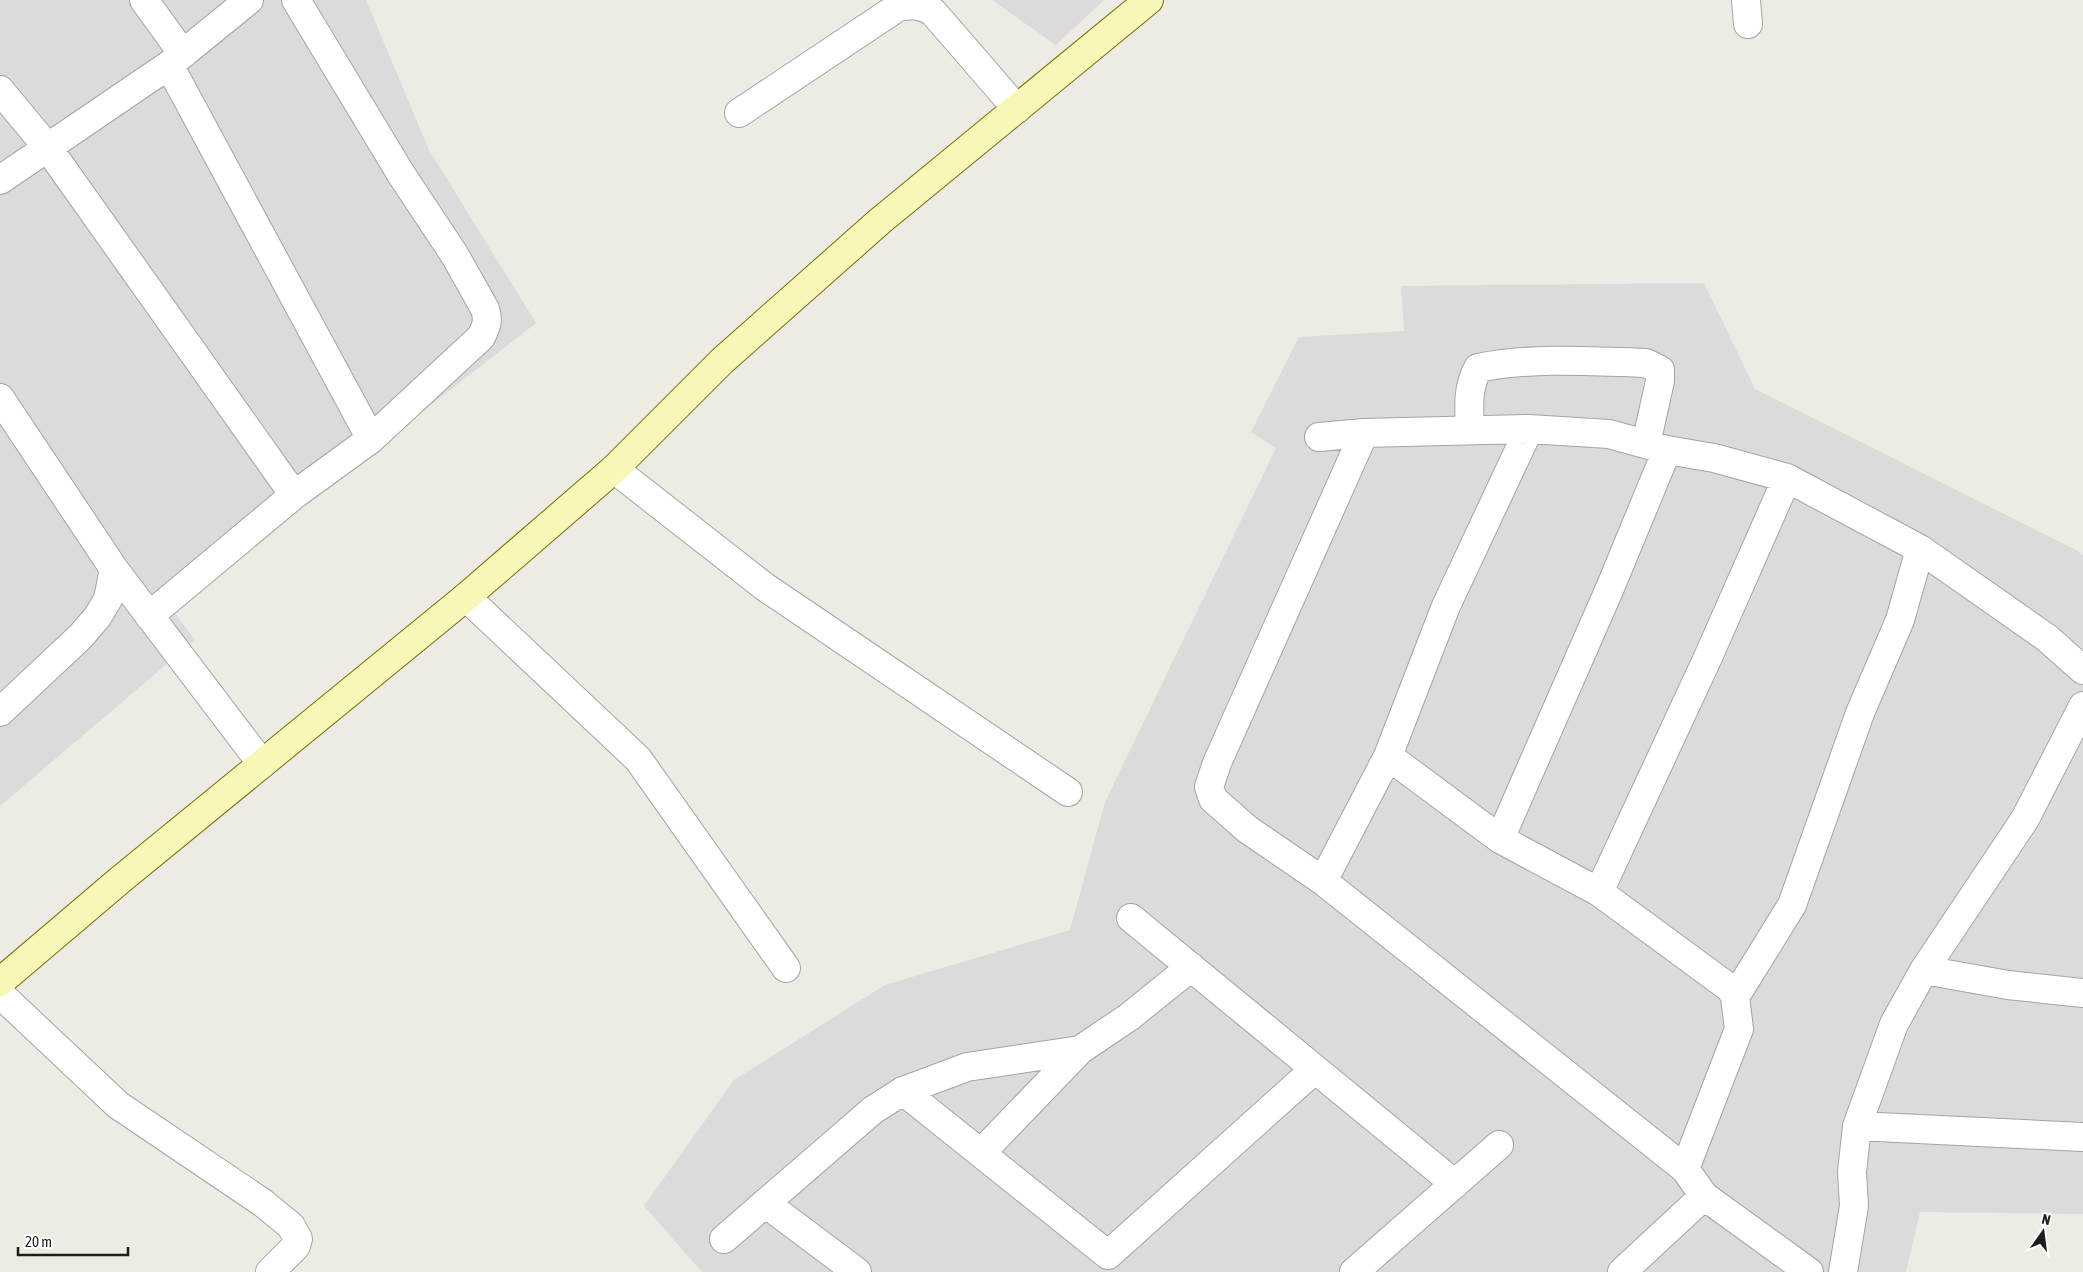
<svg xmlns="http://www.w3.org/2000/svg" width="2083" height="1272" font-family="'Asap Condensed',sans-serif">
	<style>
		.residential { fill: #dcdada }
		.lines { fill: none; stroke-linecap: round; stroke-linejoin: round }
		.street-casing { stroke: #a4a4a4; stroke-width: 30 }
		.secondary-casing { stroke: #6c7207; stroke-width: 30 }
		.street { stroke: #fff; stroke-width: 28 }
		.secondary { stroke: #f8f7b8; stroke-width: 28 }
	</style>
	<rect width="100%" height="100%" fill="#eeeae4"/>
	<path class="residential" d="M 0,0 L 366,0 L 429,150 L 536,323 L 171,608 L 195,640 L 0,806 Z
		M 992,0 L 1104,0 L 1056,45 Z
		M 1704,283 L 1755,389 L 2078,551 L 2083,556 L 2083,1214 L 1920,1212 L 1906,1272 L 702,1272 L 644,1206 L 734,1080 L 885,985 L 1070,930 L 1105,802 L 1276,448 L 1251,432 L 1299,337 L 1404,331 L 1401,286 Z"/>
	<g class="lines">
		<g class="street-casing">
			<path id="street" d="M 144,0 L 183,54
				M 1746,0 L 1748,24
				M 169,65 L 371,439
				M 0,90 L 48,148 L 294,495
				M 739,113 L 898,7 C 912,4 921,5 933,12 L 1017,109
				M 0,180 L 169,65 L 249,0
				M 0,398 L 114,569 L 262,764
				M 1470,430 C 1469,407 1467,389 1478,368 C 1530,357 1592,361 1646,363 L 1660,370 L 1660,381 L 1646,444
				M 1364,433 L 1217,763 L 1209,787 L 1213,799 L 1247,829 L 1323,881 L 1675,1161 L 1685,1169 L 1704,1196 L 1809,1272
				M 1319,437 L 1364,433 L 1529,429 L 1609,434 L 1667,450 L 1714,458 L 1787,478 L 1920,549 L 1900,620 L 1860,713 L 1792,905 L 1735,997
				M 614,469 L 765,587 L 1068,792
				M 1920,549 L 2047,638 L 2083,670
				M 466,597 L 638,759 L 786,968
				M 149,616 L 294,495 L 371,439 L 481,337 C 486,327 489,321 485,309 L 454,254 L 401,174 L 296,0
				M 0,712 L 81,636 L 98,616 L 108,599 L 114,569
				M 1388,756 L 1500,839 L 1599,892 L 1731,989 L 1735,997 L 1739,1029 L 1685,1169
				M 1500,839 L 1610,588 L 1667,450
				M 1323,881 L 1388,756 L 1446,606 L 1529,429
				M 1599,892 L 1709,655 L 1787,478
				M 1131,918 L 1455,1184
				M 1924,970 L 2008,985 L 2083,993
				M 0,994 L 118,1105 L 263,1203 L 291,1226 L 298,1239 L 296,1246 L 270,1272
				M 903,1091 L 1108,1255 L 1315,1069
				M 1857,1126 L 2083,1137
				M 981,1153 L 1080,1050
				M 765,1203 L 857,1272
				M 724,1239 L 873,1110 L 903,1091 L 967,1067 L 1080,1050 L 1129,1017 L 1191,967
				M 1354,1272 L 1499,1145
				M 1622,1272 L 1704,1196
				M 1843,1272 L 1854,1206 L 1852,1172 L 1857,1126 L 1894,1024 L 1924,970 L 2025,819 L 2083,706"/>
		</g>
		<g class="secondary-casing">
			<path id="secondary" d="M 0,982 L 120,880 L 466,597 L 614,469 L 722,361 L 880,221 L 1149,0"/>
		</g>
		<use href="#street" class="street"/>
		<use href="#secondary" class="secondary"/>
	</g>
	<g transform="translate(2043 1232) rotate(14)" stroke="#ffffff" stroke-width="4" paint-order="stroke">
	<path d="M0-4L9 19L0 12L-9 19Z" fill="#1d1d1d"/>
	<text y="-8" font-size="14" font-weight="bold" text-anchor="middle" fill="#1d1d1d">N</text>
	</g>
	<path d="M18 1247v8h110v-8" fill="none" stroke="#1d1d1d" stroke-width="2.5"/>
	<text x="25" y="1247" font-size="15" fill="#1d1d1d" stroke="#ffffff" stroke-width="4" paint-order="stroke">20 m</text>
</svg>
